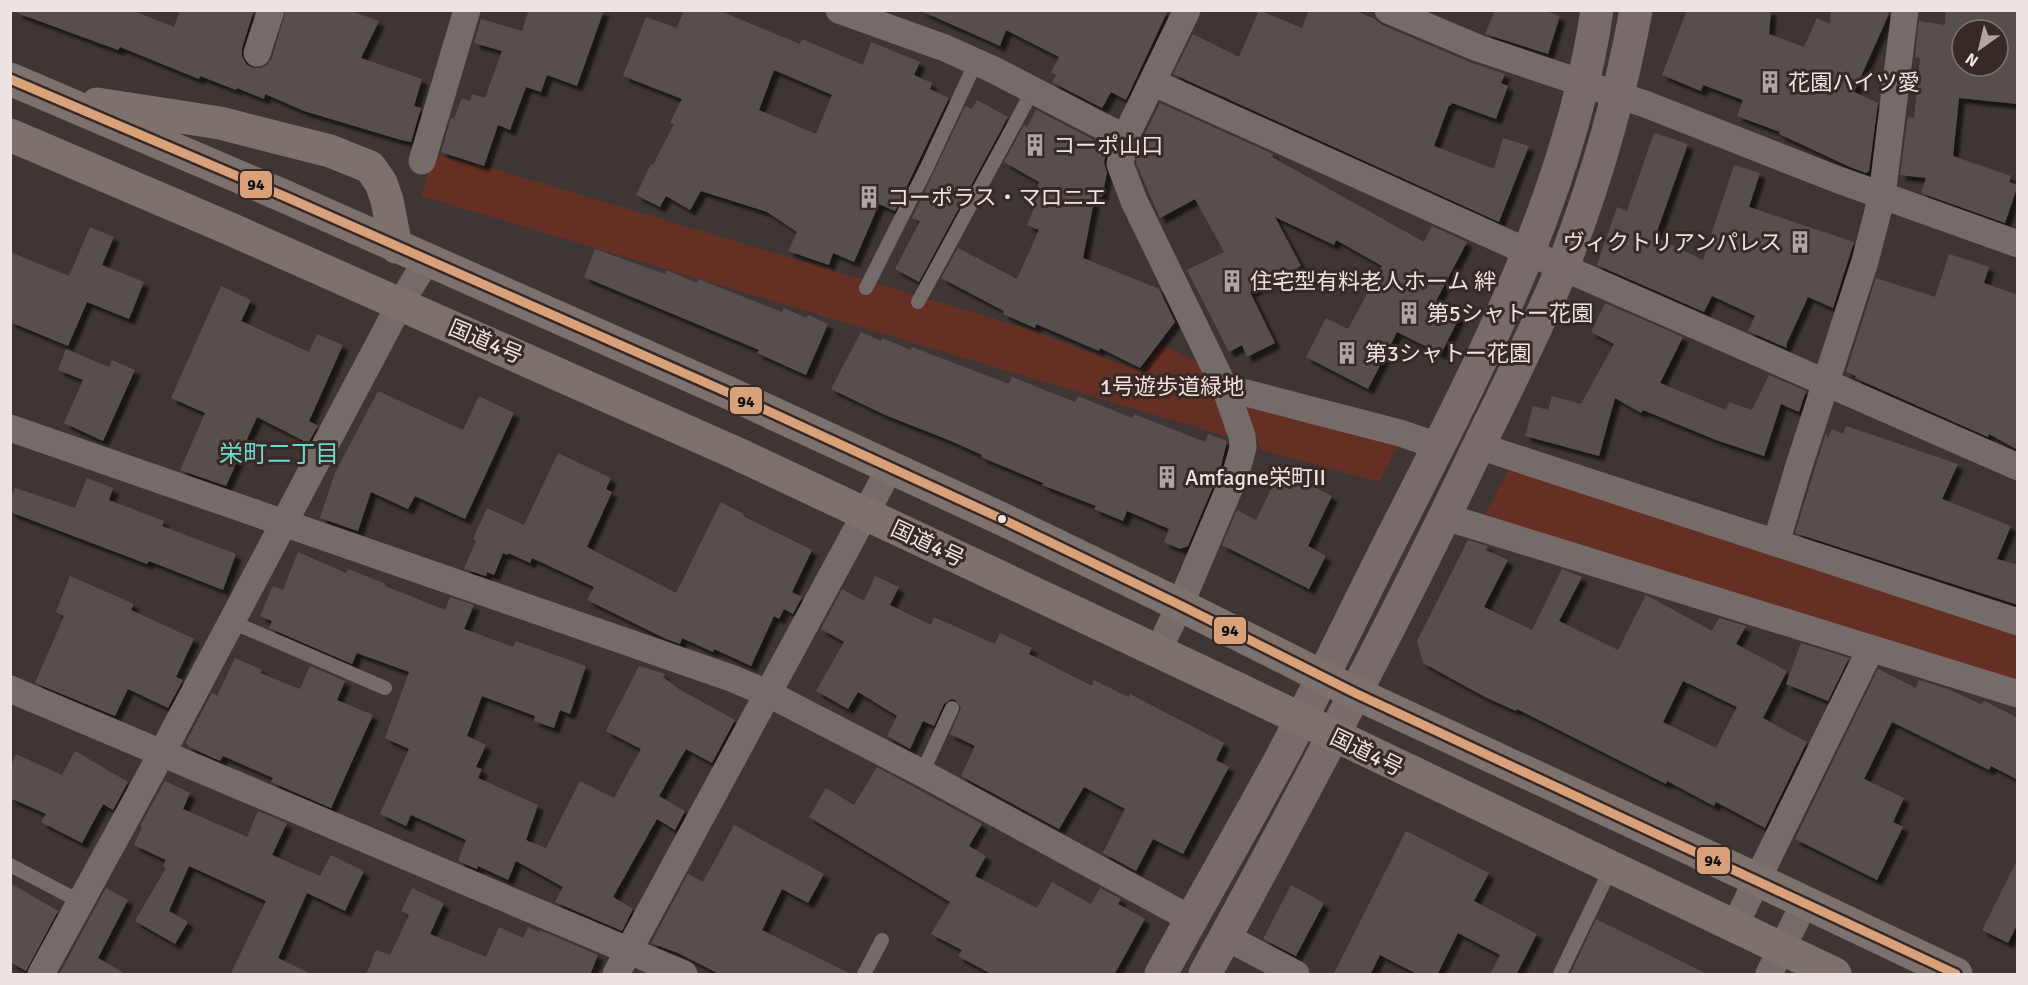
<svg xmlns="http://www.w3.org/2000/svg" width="2028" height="985" font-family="Signika,'Noto Sans JP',sans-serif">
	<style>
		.green { fill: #662f24 }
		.building { fill: #56504e; fill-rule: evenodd; filter: url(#shadow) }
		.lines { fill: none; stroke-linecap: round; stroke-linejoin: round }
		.lane { stroke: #756b68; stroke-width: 14 }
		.street { stroke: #756b68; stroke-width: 27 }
		.secondary { stroke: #786c6a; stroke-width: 33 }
		.highway { stroke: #7d716e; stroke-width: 33 }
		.bus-1-casing { stroke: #362926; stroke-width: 14 }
		.bus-1 { stroke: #d9a179; stroke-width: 9 }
		.bus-dot { fill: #ede3e1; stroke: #362926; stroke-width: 2 }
		.labels { text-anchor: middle; stroke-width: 6; stroke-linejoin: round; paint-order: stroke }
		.poi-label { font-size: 22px; fill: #ede3e1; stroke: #362926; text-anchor: start }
		.street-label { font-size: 22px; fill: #ede3e1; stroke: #362926 }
		.park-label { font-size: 22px; fill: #f4dfda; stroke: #362926 }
		.neighbourhood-label { font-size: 24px; fill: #6fd7c9; stroke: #362926 }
		.line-badge { stroke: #362926; stroke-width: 2 }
		.pale-badge-label { font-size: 16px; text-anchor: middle; font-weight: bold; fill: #111 }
	</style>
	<defs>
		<filter id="shadow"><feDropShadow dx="5.5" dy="5.5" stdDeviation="1.5" flood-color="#0009"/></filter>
	</defs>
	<rect width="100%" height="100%" fill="#3d3634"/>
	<path class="green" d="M 434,154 L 495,169 L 1032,330 L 1142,372 L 1161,344 L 1198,362 L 1204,367 L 1230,435 L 1226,436 L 421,196 Z
		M 1244,402 L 1402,438 L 1380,482 L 1261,450 Z
		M 1509,468 L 2017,633 L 2017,684 L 1483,519 Z"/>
	<path class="building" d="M 17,10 L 131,10 L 174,27 L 180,10 L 254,10 L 242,48 L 242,56 L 246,64 L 252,68 L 260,68 L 267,65 L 272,58 L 286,10 L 348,10 L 379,21 L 361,58 L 422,79 L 414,106 L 421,108 L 411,142 L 401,140 L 304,111 L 265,94 L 264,99 L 237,88 L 236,90 L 200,76 L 199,79 L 120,47 L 118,50 L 17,13 Z
		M 529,10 L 604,10 L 577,86 L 547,75 L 541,92 L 526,87 L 510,130 L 498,125 L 484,166 L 441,152 L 451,118 L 454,119 L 462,98 L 470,101 L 472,94 L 485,98 L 502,51 L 474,43 L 481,19 L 522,31 Z
		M 684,10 L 718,10 L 800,44 L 802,39 L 863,65 L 871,42 L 920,62 L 914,75 L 932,83 L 930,89 L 949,98 L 895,211 L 879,204 L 854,262 L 833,253 L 829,265 L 788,251 L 797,232 L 767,212 L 701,191 L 690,210 L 666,196 L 660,207 L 636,195 L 651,164 L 653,165 L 674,124 L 670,123 L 682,99 L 623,76 L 646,17 L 677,28 ZM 774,70 L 832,95 L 816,134 L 759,110 Z
		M 919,10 L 1168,10 L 1126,100 L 1111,92 L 1102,108 L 1052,82 L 1056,75 L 1051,72 L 1059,57 L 1006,30 L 1000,46 Z
		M 1259,10 L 1302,28 L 1309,10 L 1354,10 L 1375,19 L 1382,25 L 1472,63 L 1505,74 L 1501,83 L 1508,86 L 1496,119 L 1452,103 L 1450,106 L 1449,105 L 1434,146 L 1494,169 L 1503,138 L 1529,146 L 1499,222 L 1173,74 L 1193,34 L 1239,57 Z
		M 1495,10 L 1543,10 L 1560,16 L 1548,54 L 1485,34 Z
		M 1687,10 L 1771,10 L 1769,34 L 1804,47 L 1817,18 L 1830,24 L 1831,10 L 1889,10 L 1888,16 L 1854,92 L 1878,103 L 1869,171 L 1866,173 L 1850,167 L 1779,134 L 1780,132 L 1737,116 L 1743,100 L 1703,85 L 1701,91 L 1662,75 Z
		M 1946,10 L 2018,10 L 2018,104 L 1959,98 L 1953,156 L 2011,176 L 2009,182 L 2018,185 L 2005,223 L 1921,193 L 1926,178 L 1900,175 L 1908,116 L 1914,119 L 1920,58 L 1915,57 L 1919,21 L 1945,25 ZM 1962,30 L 1998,30 L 1998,66 L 1962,66 Z
		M 977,100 L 1008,117 L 919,282 L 895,269 L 920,221 L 912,218 L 965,106 L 972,109 Z
		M 1160,103 L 1273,154 L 1272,157 L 1424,242 L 1432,226 L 1467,242 L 1436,301 L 1461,314 L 1441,354 L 1397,332 L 1368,389 L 1306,357 L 1326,318 L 1348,329 L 1382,266 L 1336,240 L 1334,245 L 1275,217 L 1301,266 L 1250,292 L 1275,343 L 1247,357 L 1242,345 L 1229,352 L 1187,270 L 1224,252 L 1195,199 L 1160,218 L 1136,163 L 1139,146 Z
		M 1036,110 L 1087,136 L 1107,149 L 1104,162 L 1107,173 L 1102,197 L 1095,196 L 1083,258 L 1159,289 L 1175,322 L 1140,368 L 1100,348 L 1099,351 L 1036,324 L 1035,328 L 1003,314 L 1004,311 L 941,278 L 958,248 L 1017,279 L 1039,230 L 1027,225 L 1033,211 L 1039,182 L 1004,162 L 1024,125 L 1027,127 Z
		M 1654,133 L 1688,144 L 1655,237 L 1703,260 L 1734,165 L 1760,173 L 1749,207 L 1854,242 L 1833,308 L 1808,297 L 1786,345 L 1787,348 L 1748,331 L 1755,316 L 1712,296 L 1704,312 L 1597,265 L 1617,207 L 1627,211 Z
		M 90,227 L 114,237 L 102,265 L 144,282 L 129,319 L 87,302 L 68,346 L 10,322 L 10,252 L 69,276 Z
		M 595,249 L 665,274 L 666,270 L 697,283 L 698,279 L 782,312 L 784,308 L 806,318 L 808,315 L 828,324 L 806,375 L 757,353 L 759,350 L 584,277 Z
		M 1949,254 L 1989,267 L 1984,283 L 2018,295 L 2018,450 L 1989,434 L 1988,437 L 1855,378 L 1856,376 L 1846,372 L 1876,278 L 1935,297 Z
		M 221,286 L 251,300 L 241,321 L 309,352 L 317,334 L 343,345 L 309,421 L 318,426 L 308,443 L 257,417 L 226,486 L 180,470 L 205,413 L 171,398 Z
		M 1605,303 L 1683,337 L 1660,383 L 1726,410 L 1729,402 L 1752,410 L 1769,375 L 1806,391 L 1799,412 L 1781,404 L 1764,456 L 1716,440 L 1643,410 L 1641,413 L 1615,398 L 1599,456 L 1525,436 L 1533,406 L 1548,410 L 1552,396 L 1581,404 L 1614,344 L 1591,332 Z
		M 861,332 L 881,341 L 882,338 L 911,350 L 912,347 L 1009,384 L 1012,377 L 1075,402 L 1078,396 L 1132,418 L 1134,414 L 1205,442 L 1208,434 L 1227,441 L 1220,470 L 1188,546 L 1180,549 L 1164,542 L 1169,529 L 1127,511 L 1123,521 L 1094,509 L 1096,506 L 1042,485 L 1043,483 L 981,457 L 982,455 L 951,441 L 885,415 L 831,389 Z
		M 66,349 L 109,367 L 112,360 L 135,370 L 103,441 L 64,423 L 83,380 L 58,370 Z
		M 378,391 L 463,430 L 479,396 L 514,413 L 465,519 L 415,496 L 408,509 L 371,492 L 358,531 L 320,518 L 335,473 Z
		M 1846,426 L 1958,464 L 1942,499 L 2011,526 L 1997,559 L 2018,565 L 2018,605 L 1795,533 L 1826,433 L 1828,438 L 1832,429 L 1843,434 Z
		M 558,453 L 611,478 L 606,489 L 612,492 L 587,547 L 676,593 L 721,502 L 744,514 L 743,516 L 812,550 L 792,592 L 802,597 L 793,614 L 784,609 L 779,619 L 774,616 L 751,666 L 714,649 L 713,652 L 682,638 L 680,644 L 664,638 L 587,600 L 594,587 L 532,558 L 530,563 L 508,553 L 508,555 L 503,553 L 494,575 L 487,572 L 486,576 L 464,569 L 476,541 L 473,539 L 487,508 L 524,525 Z
		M 1278,475 L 1303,488 L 1306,483 L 1332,496 L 1308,546 L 1326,556 L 1309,589 L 1222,545 L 1237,510 L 1256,520 Z
		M 87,478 L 113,488 L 109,500 L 164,521 L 162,526 L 236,554 L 223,590 L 149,561 L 147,564 L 10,512 L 10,499 L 15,488 L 75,508 Z
		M 1468,540 L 1488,546 L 1486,550 L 1508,560 L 1484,607 L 1532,630 L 1562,569 L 1582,577 L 1559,621 L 1618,650 L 1646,595 L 1712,631 L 1719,618 L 1746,626 L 1736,644 L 1787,671 L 1763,718 L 1807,742 L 1765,828 L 1716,802 L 1714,806 L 1667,781 L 1666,784 L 1517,709 L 1516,711 L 1485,697 L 1423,663 L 1417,641 ZM 1683,681 L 1737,707 L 1716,748 L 1663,722 Z
		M 298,552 L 346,573 L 348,569 L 386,584 L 385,586 L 445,610 L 450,597 L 474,605 L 464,629 L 513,647 L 516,641 L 586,666 L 570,714 L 560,710 L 554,728 L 534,721 L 535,716 L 482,696 L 467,736 L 486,745 L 476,767 L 482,769 L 478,778 L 538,805 L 526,840 L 546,848 L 580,781 L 614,798 L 641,749 L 606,731 L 639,666 L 665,674 L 663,677 L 679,689 L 735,720 L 712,763 L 686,749 L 659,796 L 685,811 L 675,830 L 657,819 L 613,897 L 633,909 L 622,931 L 555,902 L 563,887 L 516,861 L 508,880 L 478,866 L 477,869 L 458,861 L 466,840 L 411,815 L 406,826 L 380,814 L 409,749 L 385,738 L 409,672 L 357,653 L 352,664 L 269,628 L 272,621 L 260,616 L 273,586 L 283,590 Z
		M 70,576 L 134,604 L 131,610 L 194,639 L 176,677 L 183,680 L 168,708 L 128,689 L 115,716 L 35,683 L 64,616 L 56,612 Z
		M 875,576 L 899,587 L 890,605 L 931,625 L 934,617 L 995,644 L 1000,633 L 1032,648 L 1029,654 L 1092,686 L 1094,680 L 1128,697 L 1130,694 L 1224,743 L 1216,760 L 1229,767 L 1183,854 L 1153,839 L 1136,871 L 1103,853 L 1125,809 L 1084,787 L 1059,829 L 961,776 L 975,746 L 950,734 L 961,708 L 955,700 L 951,699 L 944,704 L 934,726 L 923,721 L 910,749 L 887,736 L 897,716 L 858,692 L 848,709 L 816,691 L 844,642 L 821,629 L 842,589 L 864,601 Z
		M 1801,643 L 1849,658 L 1828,701 L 1786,684 Z
		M 235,658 L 262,670 L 260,673 L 300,689 L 310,666 L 345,681 L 337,700 L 373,715 L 331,808 L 271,782 L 273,778 L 223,756 L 220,761 L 189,747 L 186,742 L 212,693 L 217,696 Z
		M 1878,669 L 1916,688 L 1919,680 L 1948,689 L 1982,705 L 1984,701 L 2018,718 L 2018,780 L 1991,766 L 1989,770 L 1892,722 L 1864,779 L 1904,798 L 1893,822 L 1903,827 L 1877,880 L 1795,839 Z
		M 75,751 L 128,782 L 113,810 L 103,804 L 82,843 L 41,822 L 46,814 L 10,798 L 10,768 L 16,754 L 62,775 Z
		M 877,767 L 982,824 L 969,846 L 986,856 L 975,876 L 1037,908 L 1052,882 L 1091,904 L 1100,888 L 1121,899 L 1118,904 L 1145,919 L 1114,975 L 993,975 L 958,956 L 962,950 L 931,934 L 950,902 L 809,817 L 826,788 L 854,805 Z
		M 165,781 L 190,793 L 183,809 L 247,837 L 258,811 L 287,823 L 272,855 L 320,876 L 331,855 L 364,871 L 345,911 L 307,893 L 278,958 L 313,975 L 230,975 L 266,901 L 189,866 L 169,911 L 188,922 L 175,944 L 135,921 L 166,868 L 163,866 L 166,860 L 134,845 L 142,827 L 140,826 Z
		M 734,825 L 824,874 L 808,903 L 782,889 L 762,930 L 853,975 L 721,975 L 678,953 L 651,943 L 688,874 L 703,882 Z
		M 1406,831 L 1489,873 L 1474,901 L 1537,934 L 1516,975 L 1490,975 L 1500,955 L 1458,933 L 1437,975 L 1419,975 L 1380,955 L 1370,975 L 1333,975 Z
		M 2018,858 L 2018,923 L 2008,943 L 1982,930 Z
		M 10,883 L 58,911 L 26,971 L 10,962 Z
		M 1291,885 L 1324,903 L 1296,956 L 1263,939 Z
		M 106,888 L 128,900 L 98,958 L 127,975 L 59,975 Z
		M 412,888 L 444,903 L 430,934 L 486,957 L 499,927 L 523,938 L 528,927 L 539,932 L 540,930 L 598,955 L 590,975 L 366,975 L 376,950 L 390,955 L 409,915 L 401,911 Z
		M 1596,919 L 1709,975 L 1570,975 Z"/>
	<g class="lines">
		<path class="lane" d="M 866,288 L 926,169 L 976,62
			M 918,302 L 1033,90
			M 232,622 L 385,688
			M 922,773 L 952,708
			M 10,865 L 81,902
			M 864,974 L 882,940
			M 1560,974 L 1611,868"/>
		<path class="street" d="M 839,10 L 945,48 L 994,70 L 1125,138
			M 1388,10 L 1478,48 L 1645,104 L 1836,179 L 2018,244
			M 257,53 L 271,10
			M 1152,82 L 1528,252 L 2018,467
			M 422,161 L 467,10
			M 1227,393 L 1242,392 L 1400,433 L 1438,446
			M 10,428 L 731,678 L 767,693 L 922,773 L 1191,919
			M 1479,446 L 2018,622
			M 1446,517 L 2018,694
			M 1776,543 L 1797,472 L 1865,261 L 1882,196 L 1905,10
			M 1158,651 L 1180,605 L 1235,475 L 1240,459 L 1243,447 L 1242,436 L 1227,393 L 1134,201 L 1120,164 L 1125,138 L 1187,10
			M 10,689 L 684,974
			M 1734,927 L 1871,648
			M 1226,937 L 1296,974
			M 41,974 L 162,753 L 400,304 L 427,260
			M 616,974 L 890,468
			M 1769,974 L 1805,902"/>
		<path class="secondary" d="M 1161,974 C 1200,903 1241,832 1280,760 C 1321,683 1358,604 1398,526 C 1481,363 1570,194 1597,10
			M 1205,974 C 1300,800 1394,624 1479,445 C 1508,386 1538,327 1563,266 C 1595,184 1620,98 1636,10"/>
		<path class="highway" d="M 10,79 L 286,197 L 729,393 L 1002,519 L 1180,605 L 1355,693 L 1758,880 L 1956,974
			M 97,104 L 220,123 L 330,151 L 370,167 L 381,183 L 387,200 L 396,247
			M 10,135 L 228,228 L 738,454 L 1236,688 L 1835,974"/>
		<g class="bus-1-casing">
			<path id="bus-1" d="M 10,79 L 286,197 L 729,393 L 1002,519 L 1180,605 L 1355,693 L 1956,974"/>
		</g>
		<use href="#bus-1" class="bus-1"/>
	</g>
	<defs>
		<g id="building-bare" transform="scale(1.8)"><path d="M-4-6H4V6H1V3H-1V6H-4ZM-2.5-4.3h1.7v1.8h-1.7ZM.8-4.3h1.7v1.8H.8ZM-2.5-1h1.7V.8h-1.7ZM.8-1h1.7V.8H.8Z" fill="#afa6a4" stroke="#362926" stroke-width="2.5" paint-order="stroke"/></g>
	</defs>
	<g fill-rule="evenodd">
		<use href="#building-bare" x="1770" y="82"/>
		<use href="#building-bare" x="1035" y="145"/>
		<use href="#building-bare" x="869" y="197"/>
		<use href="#building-bare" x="1800" y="242"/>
		<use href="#building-bare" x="1232" y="281"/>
		<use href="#building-bare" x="1409" y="313"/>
		<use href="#building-bare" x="1347" y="353"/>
		<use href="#building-bare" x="1167" y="477"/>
	</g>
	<circle class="bus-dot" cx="1002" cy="519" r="5"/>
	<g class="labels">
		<g class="poi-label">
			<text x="1788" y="90">花園ハイツ愛</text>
			<text x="1053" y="153">コーポ山口</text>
			<text x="887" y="205">コーポラス・マロニエ</text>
			<text x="1782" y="250" text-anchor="end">ヴィクトリアンパレス</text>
			<text x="1250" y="289">住宅型有料老人ホーム 絆</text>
			<text x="1427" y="321">第5シャトー花園</text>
			<text x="1365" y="361">第3シャトー花園</text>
			<text x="1185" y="485">Amfagne栄町II</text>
		</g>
		<g class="street-label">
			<text transform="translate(486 341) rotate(23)" y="8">国道4号</text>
			<text transform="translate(928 543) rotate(25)" y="8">国道4号</text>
			<text transform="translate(1367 752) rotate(26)" y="8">国道4号</text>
		</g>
		<g class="park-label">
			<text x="1172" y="394">1号遊歩道緑地</text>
		</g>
		<g class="neighbourhood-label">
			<text x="279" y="462">栄町二丁目</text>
		</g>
	</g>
	<g class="line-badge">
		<rect x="239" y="170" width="34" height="29" rx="6" fill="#d9a179"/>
		<rect x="729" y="386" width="34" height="29" rx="6" fill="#d9a179"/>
		<rect x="1213" y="616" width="34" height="29" rx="6" fill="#d9a179"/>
		<rect x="1696" y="846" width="35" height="29" rx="6" fill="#d9a179"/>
	</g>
	<g class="pale-badge-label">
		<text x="256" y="190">94</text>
		<text x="746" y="407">94</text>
		<text x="1230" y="636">94</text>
		<text x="1713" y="866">94</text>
	</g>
	<rect width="2028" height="985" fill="none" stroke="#ede3e1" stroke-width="24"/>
	<g transform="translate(1980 48) rotate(214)"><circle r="28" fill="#362926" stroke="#7f7371" stroke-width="1.5"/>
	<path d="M0-4.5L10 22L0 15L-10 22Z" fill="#afa6a4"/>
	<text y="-9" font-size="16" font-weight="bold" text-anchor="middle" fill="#ede3e1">N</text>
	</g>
</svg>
